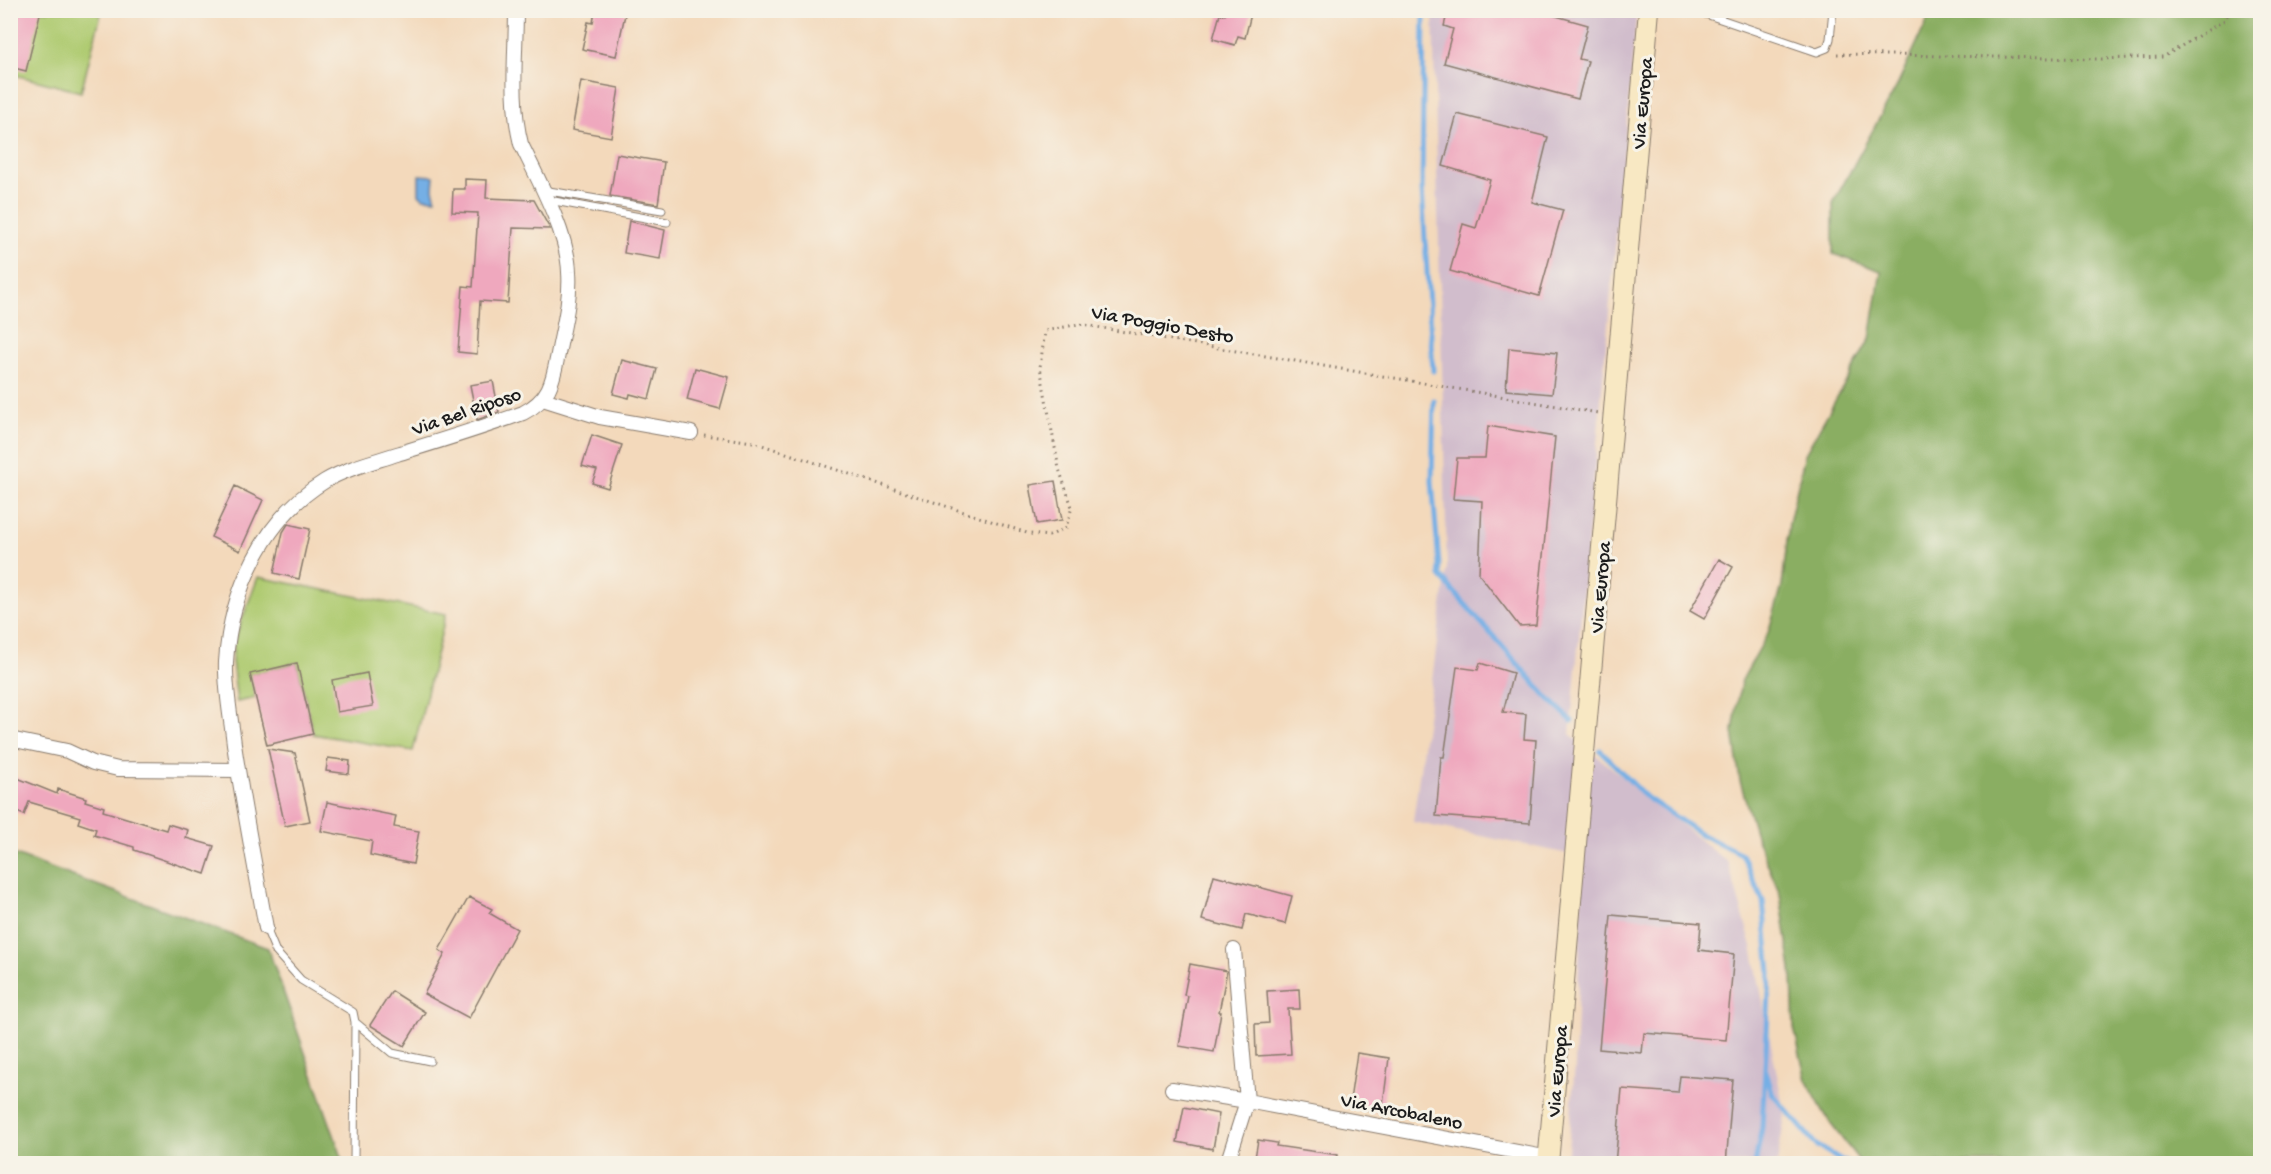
<svg xmlns="http://www.w3.org/2000/svg" width="2271" height="1174" font-family="'Gochi Hand',sans-serif">
	<style>
		.industrial { fill: #d1bdcc }
		.green { fill: #aeca70; stroke: #657346; stroke-width: 1.5 }
		.forest { fill: #8aae62; stroke: #53653f; stroke-width: 1.5 }
		.water { fill: #74afe5; stroke: #486680; stroke-width: 1.5 }
		.lines { fill: none; stroke-linecap: round; stroke-linejoin: round }
		.stream { stroke: #74afe5; stroke-width: 5 }
		.building { fill: #efa8be }
		.lane-casing { stroke: #887a6c; stroke-width: 9 }
		.street-casing { stroke: #887a6c; stroke-width: 16 }
		.secondary-casing { stroke: #887a6c; stroke-width: 22 }
		.path { stroke: #887a6c; stroke-width: 3; stroke-dasharray: 1.5 4.5; stroke-linecap: butt }
		.lane { stroke: #fff; stroke-width: 7 }
		.street { stroke: #fff; stroke-width: 14 }
		.secondary { stroke: #f8e8c3; stroke-width: 20 }
		.labels { text-anchor: middle; stroke-width: 6; stroke-linejoin: round; paint-order: stroke }
		.street-label { font-size: 20px; fill: #1c1c1c; stroke: #f7f3e8 }
	</style>
	<rect width="100%" height="100%" fill="#f7f3e8"/>
	<filter id="ink" filterUnits="userSpaceOnUse"><feTurbulence type="fractalNoise" baseFrequency=".0167" numOctaves="2"/><feDisplacementMap in="SourceGraphic" scale="12" xChannelSelector="R" yChannelSelector="G"/><feConvolveMatrix kernelMatrix="1 2 1 2 8 2 1 2 1" color-interpolation-filters="sRGB"/></filter>
	<filter id="wash" filterUnits="userSpaceOnUse"><feTurbulence type="fractalNoise" baseFrequency=".008" numOctaves="4" result="noise"/><feDisplacementMap in="SourceGraphic" scale="24" xChannelSelector="R" yChannelSelector="G"/><feGaussianBlur stdDeviation="1.35" result="paint"/><feColorMatrix in="noise" values="0 0 0 0 0 0 0 0 0 0 0 0 0 0 0 0 0 1.4 0 .05"/><feComposite in="paint" operator="in"/></filter>
	<g filter="url(#wash)">
		<rect width="100%" height="100%" fill="#f3d9bb"/>
		<path class="industrial" d="M 1433,11 L 1637,11 L 1570,734 L 1728,863 L 1752,946 L 1785,1116 L 1777,1163 L 1567,1163 L 1575,1065 L 1583,857 L 1413,822 L 1447,568 Z"/>
		<path class="green" d="M 89,10 L 101,14 L 81,92 L 11,74 L 10,11 Z
			M 258,577 L 446,614 L 413,751 L 313,734 L 297,663 L 251,674 L 256,698 L 237,702 L 232,661 L 234,641 Z"/>
		<path class="forest" d="M 1932,10 L 2260,11 L 2260,1163 L 1861,1163 L 1830,1123 L 1806,1080 L 1794,1028 L 1792,976 L 1780,894 L 1757,839 L 1740,781 L 1733,731 L 1741,682 L 1768,633 L 1782,586 L 1789,523 L 1805,454 L 1870,339 L 1881,271 L 1833,254 L 1833,203 L 1898,84 Z
			M 10,853 L 268,948 L 344,1163 L 11,1163 Z"/>
		<path class="water" d="M 419,175 L 434,176 L 433,189 L 436,199 L 423,198 L 419,194 Z"/>
		<g class="lines">
			<path class="stream" d="M 1424,10 L 1422,189 L 1433,371
				M 1434,400 L 1432,481 L 1440,576 L 1547,697 L 1572,721
				M 1600,750 L 1646,797 L 1702,835 L 1742,854 L 1763,901 L 1770,973 L 1762,1127 L 1755,1164
				M 1766,1071 L 1772,1093 L 1816,1145 L 1848,1164"/>
		</g>
		<g id="blocks">
			<path class="building" d="M 15,10 L 41,10 L 26,71 L 10,67 L 10,27 Z
				M 595,10 L 626,10 L 616,56 L 582,49 L 588,22 L 593,23 Z
				M 1227,10 L 1252,10 L 1245,38 L 1238,36 L 1235,45 L 1213,39 L 1220,14 L 1225,15 Z
				M 1448,10 L 1535,10 L 1588,25 L 1579,59 L 1588,61 L 1578,99 L 1444,63 L 1453,29 L 1444,26 Z
				M 581,81 L 619,88 L 611,137 L 572,130 Z
				M 1457,114 L 1548,137 L 1532,202 L 1563,210 L 1539,296 L 1450,271 L 1463,224 L 1476,228 L 1490,180 L 1443,166 Z
				M 617,154 L 664,162 L 658,204 L 610,196 Z
				M 465,179 L 487,180 L 486,198 L 534,200 L 550,229 L 513,228 L 508,303 L 480,301 L 477,354 L 458,352 L 463,286 L 473,287 L 478,213 L 452,212 L 453,189 L 465,189 Z
				M 629,221 L 665,230 L 660,259 L 624,253 Z
				M 1509,348 L 1557,353 L 1552,394 L 1506,390 Z
				M 622,360 L 657,369 L 649,399 L 630,394 L 629,398 L 613,394 Z
				M 695,368 L 729,377 L 720,409 L 687,400 Z
				M 493,381 L 499,412 L 477,420 L 470,385 Z
				M 1488,426 L 1555,437 L 1536,625 L 1519,626 L 1479,574 L 1482,501 L 1453,499 L 1457,458 L 1485,458 Z
				M 592,435 L 622,445 L 608,488 L 592,483 L 597,470 L 582,466 Z
				M 1055,481 L 1062,520 L 1037,524 L 1030,485 Z
				M 235,486 L 263,500 L 240,551 L 211,537 Z
				M 288,524 L 310,529 L 299,579 L 274,573 L 283,532 Z
				M 1719,559 L 1733,567 L 1704,619 L 1690,611 Z
				M 297,663 L 313,734 L 267,745 L 250,674 Z
				M 1480,663 L 1513,673 L 1503,712 L 1526,714 L 1524,739 L 1536,740 L 1530,823 L 1436,816 L 1441,757 L 1444,757 L 1457,667 L 1478,670 Z
				M 367,673 L 373,706 L 337,712 L 332,680 Z
				M 268,749 L 295,753 L 310,821 L 285,826 Z
				M 328,758 L 350,761 L 349,774 L 326,771 Z
				M 10,775 L 57,794 L 58,789 L 86,798 L 85,801 L 104,807 L 103,811 L 166,830 L 168,824 L 188,830 L 186,838 L 214,846 L 205,874 L 134,850 L 134,847 L 94,835 L 96,829 L 78,823 L 80,817 L 29,802 L 24,815 L 10,809 Z
				M 327,802 L 396,816 L 394,827 L 419,831 L 413,864 L 370,855 L 372,841 L 321,831 Z
				M 1214,875 L 1292,896 L 1285,924 L 1246,914 L 1242,930 L 1202,920 Z
				M 469,897 L 492,909 L 489,913 L 517,929 L 469,1018 L 424,994 L 445,954 L 439,950 Z
				M 1611,915 L 1701,923 L 1699,950 L 1734,954 L 1726,1040 L 1644,1033 L 1642,1053 L 1599,1049 Z
				M 1190,964 L 1227,971 L 1219,1012 L 1221,1012 L 1214,1052 L 1179,1046 L 1188,996 L 1184,995 Z
				M 1299,989 L 1300,1009 L 1288,1009 L 1291,1054 L 1256,1056 L 1255,1024 L 1269,1023 L 1267,991 Z
				M 392,991 L 425,1012 L 404,1046 L 370,1025 Z
				M 1357,1053 L 1389,1058 L 1382,1112 L 1349,1107 Z
				M 1680,1076 L 1733,1080 L 1726,1164 L 1615,1164 L 1622,1089 L 1678,1093 Z
				M 1184,1107 L 1219,1114 L 1213,1149 L 1177,1142 Z
				M 1258,1140 L 1277,1143 L 1276,1146 L 1338,1155 L 1337,1164 L 1254,1164 Z"/>
		</g>
	</g>
	<g filter="url(#ink)">
		<use href="#blocks" fill-opacity="0" stroke="#887a6c" stroke-width="1.5"/>
		<g class="lines">
			<g class="lane-casing">
				<path id="lane" d="M 1694,10 L 1817,52 L 1827,48 L 1830,39 L 1833,10
					M 543,190 L 662,210
					M 549,200 L 667,222
					M 266,928 L 276,952 L 301,980 L 353,1012 L 355,1022 L 354,1164
					M 355,1022 L 392,1053 L 430,1061"/>
			</g>
			<g class="street-casing">
				<path id="street" d="M 543,399 L 600,417 L 691,433
					M 10,739 L 67,751 L 93,763 L 118,769 L 238,770
					M 266,928 C 255,866 243,805 234,744 C 231,717 225,689 226,662 C 230,592 264,518 325,481 C 347,468 373,462 397,454 C 439,441 482,428 523,413 C 552,398 553,379 559,349 C 564,324 571,298 569,272 C 568,234 538,179 521,144 C 510,101 516,55 516,10
					M 1172,1089 L 1247,1101 L 1549,1158
					M 1227,1164 L 1247,1101 L 1234,950"/>
			</g>
			<g class="secondary-casing">
				<path id="secondary" d="M 1548,1164 L 1649,10"/>
			</g>
			<path class="path" d="M 1837,54 L 2101,59 L 2163,57 L 2225,20 L 2230,10
				M 704,435 L 753,442 L 1030,534 L 1049,536 L 1066,528 L 1072,507 L 1059,469 L 1040,367 L 1045,331 L 1079,324 L 1598,413"/>
			<use href="#lane" class="lane"/>
			<use href="#street" class="street"/>
			<use href="#secondary" class="secondary"/>
		</g>
	</g>
	<g class="labels">
		<g class="street-label">
			<text transform="translate(1641 103) rotate(-85)" y="7">Via Europa</text>
			<text transform="translate(1163 323) rotate(10)" y="7">Via Poggio Desto</text>
			<text transform="translate(466 410) rotate(-19)" y="7">Via Bel Riposo</text>
			<text transform="translate(1599 587) rotate(-85)" y="7">Via Europa</text>
			<text transform="translate(1556 1071) rotate(-85)" y="7">Via Europa</text>
			<text transform="translate(1402 1110) rotate(11)" y="7">Via Arcobaleno</text>
		</g>
	</g>
	<rect width="2271" height="1174" fill="none" stroke="#f7f3e8" stroke-width="36"/>
</svg>
